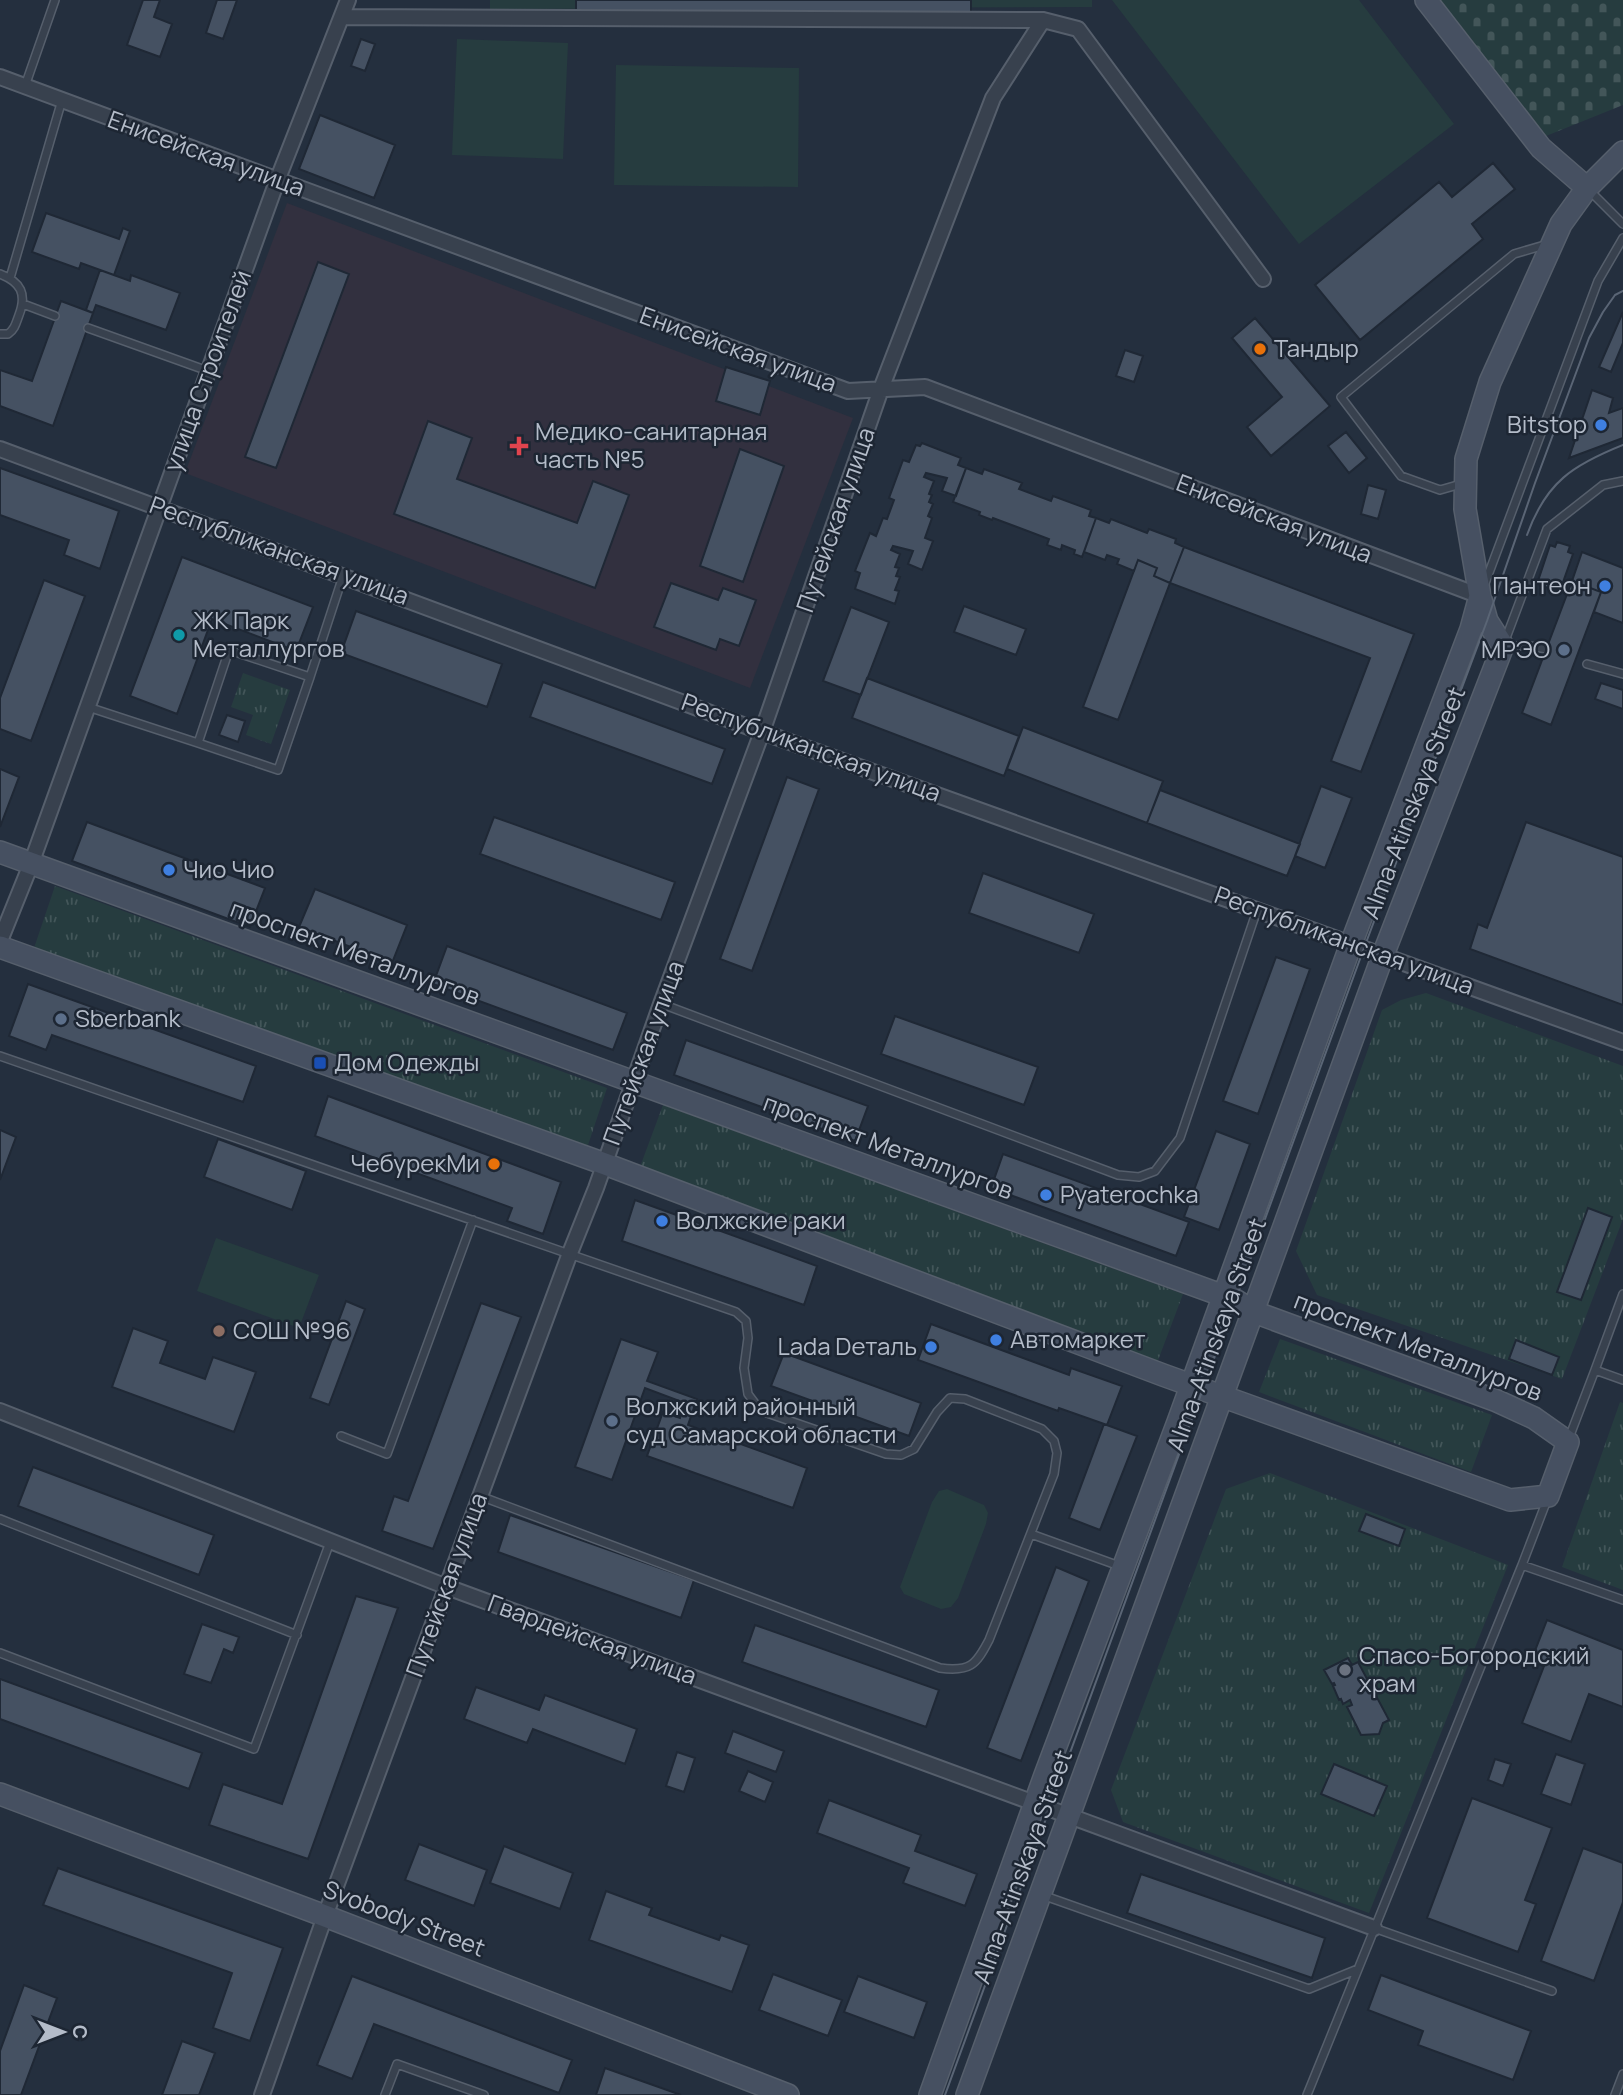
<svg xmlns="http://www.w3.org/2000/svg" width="1623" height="2095" font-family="Manrope,sans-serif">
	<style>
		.medical { fill: #32303f }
		.grass { fill: #263c3f }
		.cemetery { fill: url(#cemetery-stones) }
		.park { fill: url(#park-tufts) }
		.building { fill: #455162; stroke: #1f2835; stroke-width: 2 }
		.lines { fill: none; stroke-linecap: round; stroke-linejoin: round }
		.lane-casing { stroke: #565f6c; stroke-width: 10 }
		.street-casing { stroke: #565f6c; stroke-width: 18 }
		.secondary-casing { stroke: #565f6c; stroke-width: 24 }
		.lane { stroke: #38414e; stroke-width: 7 }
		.street { stroke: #38414e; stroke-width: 14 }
		.secondary { stroke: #465061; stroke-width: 21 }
		.tram { stroke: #5a6575; stroke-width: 2 }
		.food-dot { fill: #e8710a; stroke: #1d2633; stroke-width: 2.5 }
		.shop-dot { fill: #3f7fe0; stroke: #1d2633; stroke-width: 2.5 }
		.health-dot { fill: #e0444e; stroke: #1d2633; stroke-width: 2.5 }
		.culture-dot { fill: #0f9aa8; stroke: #1d2633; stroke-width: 2.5 }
		.service-dot { fill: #5c6f8a; stroke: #1d2633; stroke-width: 2.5 }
		.transit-dot { fill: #1a4fb4; stroke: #1d2633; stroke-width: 2.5 }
		.education-dot { fill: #8d6e63; stroke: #1d2633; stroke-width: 2.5 }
		.worship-dot { fill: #6b7280; stroke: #1d2633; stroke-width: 2.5 }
		.labels { text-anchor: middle; stroke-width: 5; stroke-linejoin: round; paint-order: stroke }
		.street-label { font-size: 24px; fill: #b4bcc9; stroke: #1d2633 }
		.poi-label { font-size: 24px; fill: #b4bcc9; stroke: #1d2633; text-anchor: start }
	</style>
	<defs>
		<pattern id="cemetery-stones" width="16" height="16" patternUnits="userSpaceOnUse" patternTransform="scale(1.75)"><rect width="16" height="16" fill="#263c3f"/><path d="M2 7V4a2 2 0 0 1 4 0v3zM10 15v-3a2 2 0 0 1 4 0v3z" fill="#435659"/></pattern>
		<pattern id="park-tufts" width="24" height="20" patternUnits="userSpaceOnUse" patternTransform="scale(1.75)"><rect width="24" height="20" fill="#263c3f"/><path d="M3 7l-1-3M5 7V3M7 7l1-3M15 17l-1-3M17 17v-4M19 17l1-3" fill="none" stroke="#435659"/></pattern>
	</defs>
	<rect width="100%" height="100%" fill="#242f3e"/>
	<path class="medical" d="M 287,203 L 853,418 L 750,688 L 185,473 Z"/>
	<path class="grass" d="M 490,0 L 1092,0 L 1092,7 L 490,9 Z
		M 1112,0 L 1359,0 L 1454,124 L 1299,244 Z
		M 457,39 L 568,43 L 563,159 L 452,155 Z
		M 616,65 L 799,68 L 798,187 L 614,185 Z
		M 216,1238 L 319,1275 L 299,1328 L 197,1291 Z
		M 947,1489 L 984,1505 L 988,1513 L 986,1524 L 958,1598 L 951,1607 L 941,1609 L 904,1594 L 900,1587 L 932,1502 L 939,1491 Z"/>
	<path class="cemetery" d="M 1436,0 L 1623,0 L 1623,105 L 1541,138 Z"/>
	<path class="park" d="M 243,673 L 290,690 L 271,744 L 246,735 L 253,715 L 231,707 Z
		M 55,886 L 607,1088 L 586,1151 L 34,948 Z
		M 1426,993 L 1623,1066 L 1623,1219 L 1562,1379 L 1317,1295 L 1296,1251 L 1382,1010 L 1401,1000 Z
		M 663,1105 L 1183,1294 L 1157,1363 L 637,1175 Z
		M 1280,1339 L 1492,1415 L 1471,1472 L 1259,1392 Z
		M 1620,1402 L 1623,1403 L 1623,1590 L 1562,1567 Z
		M 1270,1473 L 1508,1565 L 1369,1913 L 1123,1822 L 1111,1790 L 1226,1489 Z"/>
	<path class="building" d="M 143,0 L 160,0 L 154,17 L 172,24 L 160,57 L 127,45 Z
		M 217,0 L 237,0 L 223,39 L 206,33 Z
		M 576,0 L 971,0 L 971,19 L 576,19 Z
		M 361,39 L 375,44 L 365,71 L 351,66 Z
		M 320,115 L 395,145 L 374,198 L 299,169 Z
		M 1493,163 L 1515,189 L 1472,224 L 1483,239 L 1360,340 L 1315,285 L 1439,182 L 1452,197 Z
		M 46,213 L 119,239 L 123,228 L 130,231 L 114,275 L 81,263 L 79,269 L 32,252 Z
		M 318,262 L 349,274 L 276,468 L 245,457 Z
		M 100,270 L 130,281 L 131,275 L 180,293 L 166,330 L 96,305 L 93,313 L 86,310 Z
		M 61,301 L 93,313 L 53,426 L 0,406 L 0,370 L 32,381 Z
		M 1623,312 L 1623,343 L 1611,372 L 1599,367 Z
		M 1255,318 L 1330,406 L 1271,456 L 1247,427 L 1282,397 L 1232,338 Z
		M 1125,350 L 1143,356 L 1134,382 L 1116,376 Z
		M 726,367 L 770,381 L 760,415 L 716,401 Z
		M 1592,390 L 1613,398 L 1609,413 L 1623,408 L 1623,438 L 1569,458 Z
		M 428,421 L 472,438 L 457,479 L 577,523 L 593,481 L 629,495 L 595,588 L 394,514 Z
		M 1346,432 L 1367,458 L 1349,473 L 1328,446 Z
		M 922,443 L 961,458 L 958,465 L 966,468 L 956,496 L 942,491 L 947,478 L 926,473 L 924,477 L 934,481 L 929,494 L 932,495 L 929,502 L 933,504 L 928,516 L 932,518 L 925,538 L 933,541 L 922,570 L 908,564 L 913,551 L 893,546 L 891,550 L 900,554 L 895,567 L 899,568 L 896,576 L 900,577 L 895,590 L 899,591 L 895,604 L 855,589 L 860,573 L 855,571 L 870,533 L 876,536 L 883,518 L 887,519 L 894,500 L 889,498 L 903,460 L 909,462 L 916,445 L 920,446 Z
		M 740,449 L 784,466 L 743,582 L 700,566 Z
		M 0,468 L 119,511 L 100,569 L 64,555 L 69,540 L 0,515 Z
		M 966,468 L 982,474 L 984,469 L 1022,483 L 1019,489 L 1051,501 L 1053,496 L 1091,510 L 1089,516 L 1096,518 L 1082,557 L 1074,554 L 1075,550 L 1062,545 L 1061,550 L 1047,545 L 1049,539 L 993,518 L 992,520 L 979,515 L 980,512 L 953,502 Z
		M 1368,485 L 1386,490 L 1378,519 L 1361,514 Z
		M 1096,518 L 1109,523 L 1111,519 L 1147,533 L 1149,529 L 1176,539 L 1175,543 L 1184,547 L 1170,583 L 1154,576 L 1157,568 L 1138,560 L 1134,571 L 1117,564 L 1119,559 L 1107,555 L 1105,560 L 1084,552 Z
		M 1557,542 L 1570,546 L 1568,552 L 1573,554 L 1562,585 L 1553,582 L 1551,589 L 1537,584 L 1550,545 L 1555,547 Z
		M 1184,547 L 1414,634 L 1361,772 L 1331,761 L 1370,658 L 1170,583 Z
		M 1582,552 L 1623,568 L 1623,623 L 1594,612 L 1601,592 L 1572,581 Z
		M 182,557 L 313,607 L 296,651 L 212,619 L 177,714 L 130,696 Z
		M 1138,560 L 1157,568 L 1154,576 L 1170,583 L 1118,720 L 1083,707 Z
		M 44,580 L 85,596 L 31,741 L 0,729 L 0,698 Z
		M 1572,581 L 1601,592 L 1551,725 L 1522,713 Z
		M 671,583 L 718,600 L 723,588 L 756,600 L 739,646 L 720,639 L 716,650 L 654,627 Z
		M 964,606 L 1026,629 L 1016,655 L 954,632 Z
		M 851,607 L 889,622 L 861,695 L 823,681 Z
		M 356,611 L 502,664 L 487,707 L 341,653 Z
		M 867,678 L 1019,736 L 1004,776 L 852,718 Z
		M 543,682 L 725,749 L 712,784 L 530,717 Z
		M 1601,683 L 1623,690 L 1623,709 L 1595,699 Z
		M 227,715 L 245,721 L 238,742 L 219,735 Z
		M 1023,727 L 1163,781 L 1147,823 L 1007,769 Z
		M 0,769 L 19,777 L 0,827 Z
		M 787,777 L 819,789 L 752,971 L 720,959 Z
		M 1321,786 L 1352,798 L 1325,868 L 1295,856 Z
		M 1160,790 L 1300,844 L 1287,876 L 1147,823 Z
		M 494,817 L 675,882 L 661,920 L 480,854 Z
		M 87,822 L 265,888 L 250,927 L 72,861 Z
		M 1526,822 L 1623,857 L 1623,1005 L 1470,949 L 1478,924 L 1487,928 Z
		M 983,873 L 1094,914 L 1079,953 L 969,913 Z
		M 315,889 L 407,925 L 392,963 L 299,927 Z
		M 447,946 L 627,1013 L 613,1050 L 433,984 Z
		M 1276,957 L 1310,969 L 1258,1114 L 1223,1101 Z
		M 28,984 L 256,1066 L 243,1102 L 52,1035 L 46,1050 L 9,1036 Z
		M 895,1016 L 1038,1067 L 1024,1105 L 881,1054 Z
		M 686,1040 L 868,1106 L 855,1141 L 674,1075 Z
		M 328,1096 L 561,1182 L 543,1234 L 507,1221 L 512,1208 L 315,1136 Z
		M 0,1130 L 16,1137 L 0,1180 Z
		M 1216,1131 L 1250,1144 L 1219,1230 L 1184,1217 Z
		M 218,1139 L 306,1171 L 292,1210 L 204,1177 Z
		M 1003,1154 L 1189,1222 L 1176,1256 L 991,1188 Z
		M 635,1200 L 817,1266 L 804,1305 L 622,1241 Z
		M 1588,1208 L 1612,1217 L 1581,1300 L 1557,1292 Z
		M 346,1301 L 365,1309 L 329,1405 L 310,1398 Z
		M 481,1303 L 521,1317 L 433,1549 L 382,1531 L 394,1496 L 408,1501 Z
		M 931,1324 L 1069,1375 L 1071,1368 L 1122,1386 L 1107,1425 L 1059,1408 L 1058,1411 L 918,1360 Z
		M 133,1328 L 168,1341 L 160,1363 L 205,1379 L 213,1357 L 256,1372 L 234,1432 L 112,1387 Z
		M 621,1339 L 658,1352 L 647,1381 L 697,1399 L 688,1425 L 807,1468 L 793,1508 L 647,1456 L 663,1412 L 680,1418 L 685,1403 L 645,1388 L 612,1480 L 575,1467 Z
		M 1516,1340 L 1559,1357 L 1552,1375 L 1509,1359 Z
		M 784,1353 L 921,1403 L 909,1436 L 771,1386 Z
		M 1104,1424 L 1137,1436 L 1100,1530 L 1069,1518 Z
		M 33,1467 L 214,1535 L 199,1575 L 18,1506 Z
		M 1366,1514 L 1405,1529 L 1399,1546 L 1359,1531 Z
		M 510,1515 L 694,1580 L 681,1618 L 498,1552 Z
		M 1056,1567 L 1089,1581 L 1021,1761 L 987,1748 Z
		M 356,1596 L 398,1608 L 308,1859 L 209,1825 L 223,1784 L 282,1804 Z
		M 1547,1620 L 1623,1650 L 1623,1707 L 1589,1694 L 1571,1742 L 1522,1723 L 1544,1666 L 1531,1661 Z
		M 202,1624 L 239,1637 L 233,1653 L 224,1649 L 211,1683 L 184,1674 Z
		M 755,1625 L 939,1690 L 926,1727 L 742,1662 Z
		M 1348,1658 L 1352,1665 L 1358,1662 L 1389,1720 L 1383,1723 L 1379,1734 L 1361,1735 L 1347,1707 L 1352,1705 L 1350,1700 L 1343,1704 L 1341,1699 L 1339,1700 L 1333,1686 L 1335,1685 L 1334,1683 L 1332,1684 L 1324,1670 Z
		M 0,1679 L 202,1753 L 189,1789 L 0,1719 Z
		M 476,1687 L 539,1710 L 545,1695 L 637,1729 L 625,1764 L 533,1729 L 527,1743 L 464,1719 Z
		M 733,1731 L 784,1751 L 776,1772 L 725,1753 Z
		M 677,1752 L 695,1758 L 684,1792 L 666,1786 Z
		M 1556,1754 L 1585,1764 L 1571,1805 L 1541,1794 Z
		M 1495,1759 L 1511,1764 L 1503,1786 L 1488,1780 Z
		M 1334,1764 L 1387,1786 L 1374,1816 L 1321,1794 Z
		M 748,1771 L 773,1782 L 765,1802 L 739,1791 Z
		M 1472,1798 L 1552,1828 L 1525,1900 L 1536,1904 L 1518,1952 L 1427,1918 Z
		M 829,1800 L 921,1835 L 915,1851 L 977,1874 L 965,1906 L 903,1883 L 909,1868 L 817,1833 Z
		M 419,1844 L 487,1870 L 474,1906 L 405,1880 Z
		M 504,1846 L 573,1873 L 560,1909 L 490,1883 Z
		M 1583,1848 L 1623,1863 L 1623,1902 L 1594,1981 L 1541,1961 Z
		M 58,1868 L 283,1948 L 250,2041 L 213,2028 L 232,1973 L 43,1905 Z
		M 1141,1874 L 1325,1938 L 1312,1978 L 1127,1913 Z
		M 606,1891 L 652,1908 L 649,1915 L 719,1940 L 721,1935 L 749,1945 L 732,1992 L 589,1940 Z
		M 773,1974 L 842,2000 L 828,2036 L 759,2010 Z
		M 1381,1975 L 1531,2031 L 1513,2080 L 1418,2045 L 1423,2031 L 1368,2010 Z
		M 352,1976 L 572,2060 L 559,2093 L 374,2024 L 352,2079 L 317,2065 Z
		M 858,1976 L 927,2002 L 914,2038 L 844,2012 Z
		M 24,1985 L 57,1998 L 21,2095 L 0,2095 L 0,2051 Z
		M 182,2041 L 215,2053 L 199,2095 L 162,2095 Z
		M 605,2068 L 681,2095 L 596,2095 Z"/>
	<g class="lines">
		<g class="lane-casing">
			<path id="lane" d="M 25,86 L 55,0
				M 1589,190 L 1623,224
				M 0,274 C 21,282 27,294 19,315 C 16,323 15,329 8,334 L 0,334
				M 10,278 L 62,100
				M 23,304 L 55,316
				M 88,328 L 208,371
				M 1461,484 L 1440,490 L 1401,476 L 1341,397 L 1514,254 L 1548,244
				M 1484,586 L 1598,281 L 1623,238
				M 1547,649 L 1530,646 L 1503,646 L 1547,529 L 1603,485 L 1623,481
				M 1587,664 L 1623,674
				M 88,707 L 198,743 L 229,650 L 310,677 L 343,576
				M 198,743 L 278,770 L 310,677
				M 662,1004 L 1118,1175 L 1139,1177 L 1155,1171 L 1180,1138 L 1257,910
				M 0,1056 L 736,1312 L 746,1321 L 748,1338 L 744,1368 L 748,1394 L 757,1406 L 767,1413 L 886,1454 L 901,1455 L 914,1449 L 937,1412 L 950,1398 L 965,1399 L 1042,1429 L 1054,1441 L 1057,1453 L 1054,1474 L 989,1640 C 976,1665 970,1672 940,1668 L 480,1496
				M 1595,1370 L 1623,1294
				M 341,1436 L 387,1454 L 473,1220
				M 1569,1438 L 1595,1370 L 1623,1380
				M 1547,1500 L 1522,1565 L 1623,1600
				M 0,1519 L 297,1635
				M 1031,1534 L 1122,1567
				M 0,1653 L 254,1749 L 330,1542
				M 1042,1895 L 1309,1989 L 1358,1969
				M 1374,1928 L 1552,1991
				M 385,2095 L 397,2064 L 484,2095
				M 1307,2095 L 1522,1565
				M 1615,2095 L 1623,2074"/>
		</g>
		<g class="street-casing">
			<path id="street" d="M 343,17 L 1043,20 L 1078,29 L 1263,279
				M 0,77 L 848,391 L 925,387 L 1480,596
				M 0,449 L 762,732 L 1623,1042
				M 0,941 L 31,864 L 277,181 L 348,0
				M 0,1411 L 447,1587 L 1374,1928
				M 262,2095 L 325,1916 L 570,1253 L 596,1188 L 661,1004 L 762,732 L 881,389 L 993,98 L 1043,20"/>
		</g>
		<g class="secondary-casing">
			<path id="secondary" d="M 1426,0 L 1541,148 L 1587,188
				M 0,852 L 1235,1300 L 1254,1312 L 1497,1401 L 1534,1418 L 1568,1442 L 1548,1496 L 1510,1500 L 1163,1375 L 605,1164 L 0,947
				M 0,1794 L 325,1916 L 788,2095
				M 930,2095 L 1045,1775 L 1178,1422 L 1351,944 L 1471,629 L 1480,596
				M 967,2095 L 1383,955 L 1503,646 L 1487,621 L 1480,596 L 1465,509 L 1466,459 L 1490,382 L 1561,224 L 1587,188 L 1623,152"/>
		</g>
		<use href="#lane" class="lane"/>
		<use href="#street" class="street"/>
		<use href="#secondary" class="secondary"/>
		<path class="tram" d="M 1527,535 C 1546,482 1573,465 1623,445
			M 945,2095 L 1364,948 L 1487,621 L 1535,483 L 1589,338 L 1603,312 L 1615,295 L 1623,291"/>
	</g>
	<g class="food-dot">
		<circle cx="1260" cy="349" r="7"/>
		<circle cx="494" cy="1164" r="7"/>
	</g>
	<g class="shop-dot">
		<circle cx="1601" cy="425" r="7"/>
		<circle cx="1605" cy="586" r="7"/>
		<circle cx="169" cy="870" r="7"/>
		<circle cx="1046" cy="1195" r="7"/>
		<circle cx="662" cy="1221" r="7"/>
		<circle cx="996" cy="1340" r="7"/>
		<circle cx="931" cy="1347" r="7"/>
	</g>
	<path class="health-dot" d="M515.5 435.5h7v7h7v7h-7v7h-7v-7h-7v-7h7z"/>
	<circle class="culture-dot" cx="179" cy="635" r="7"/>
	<g class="service-dot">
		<circle cx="1564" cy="650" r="7"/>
		<circle cx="61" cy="1019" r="7"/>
		<circle cx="612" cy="1421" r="7"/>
	</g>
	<rect class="transit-dot" x="313" y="1056" width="14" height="14" rx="3.5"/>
	<circle class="education-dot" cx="219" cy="1331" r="7"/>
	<circle class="worship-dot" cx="1345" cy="1670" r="7"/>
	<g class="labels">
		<g class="street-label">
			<text transform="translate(206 154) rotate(20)" y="8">Енисейская улица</text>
			<text transform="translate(738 350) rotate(20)" y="8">Енисейская улица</text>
			<text transform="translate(208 371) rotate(-70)" y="8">улица Строителей</text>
			<text transform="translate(1274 519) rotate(21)" y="8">Енисейская улица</text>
			<text transform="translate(836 520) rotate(-71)" y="8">Путейская улица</text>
			<text transform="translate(279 551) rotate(20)" y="8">Республиканская улица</text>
			<text transform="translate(811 748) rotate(20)" y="8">Республиканская улица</text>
			<text transform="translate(1414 803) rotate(-69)" y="8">Alma-Atinskaya Street</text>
			<text transform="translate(1344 941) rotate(20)" y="8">Республиканская улица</text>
			<text transform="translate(355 953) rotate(20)" y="8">проспект Металлургов</text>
			<text transform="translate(644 1053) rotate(-70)" y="8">Путейская улица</text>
			<text transform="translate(888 1147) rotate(20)" y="8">проспект Металлургов</text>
			<text transform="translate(1217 1335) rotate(-70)" y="8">Alma-Atinskaya Street</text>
			<text transform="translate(1418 1347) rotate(21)" y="8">проспект Металлургов</text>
			<text transform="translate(447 1585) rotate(-70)" y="8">Путейская улица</text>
			<text transform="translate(592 1640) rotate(20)" y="8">Гвардейская улица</text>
			<text transform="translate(1023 1867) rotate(-70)" y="8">Alma-Atinskaya Street</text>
			<text transform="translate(404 1919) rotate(21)" y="8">Svobody Street</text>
		</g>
		<g class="poi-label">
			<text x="1274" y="357">Тандыр</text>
			<text x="1587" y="433" text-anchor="end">Bitstop</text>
			<text x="535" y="440">Медико-санитарная<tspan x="535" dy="28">часть №5</tspan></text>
			<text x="1591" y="594" text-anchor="end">Пантеон</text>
			<text x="193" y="629">ЖК Парк<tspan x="193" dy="28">Металлургов</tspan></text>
			<text x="1550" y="658" text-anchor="end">МРЭО</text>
			<text x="183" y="878">Чио Чио</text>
			<text x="75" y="1027">Sberbank</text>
			<text x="334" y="1071">Дом Одежды</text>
			<text x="480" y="1172" text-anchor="end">ЧебурекМи</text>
			<text x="1060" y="1203">Pyaterochka</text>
			<text x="676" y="1229">Волжские раки</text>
			<text x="233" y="1339">СОШ №96</text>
			<text x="1010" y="1348">Автомаркет</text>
			<text x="917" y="1355" text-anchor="end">Lada Dеталь</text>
			<text x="626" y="1415">Волжский районный<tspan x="626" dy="28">суд Самарской области</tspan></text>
			<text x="1359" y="1664">Спасо-Богородский<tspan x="1359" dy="28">храм</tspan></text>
		</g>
	</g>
	<g transform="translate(63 2032) rotate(90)" stroke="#1d2633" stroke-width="5" paint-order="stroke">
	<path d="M0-5L12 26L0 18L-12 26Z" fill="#b4bcc9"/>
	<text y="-10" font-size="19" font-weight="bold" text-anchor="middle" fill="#b4bcc9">С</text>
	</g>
</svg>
